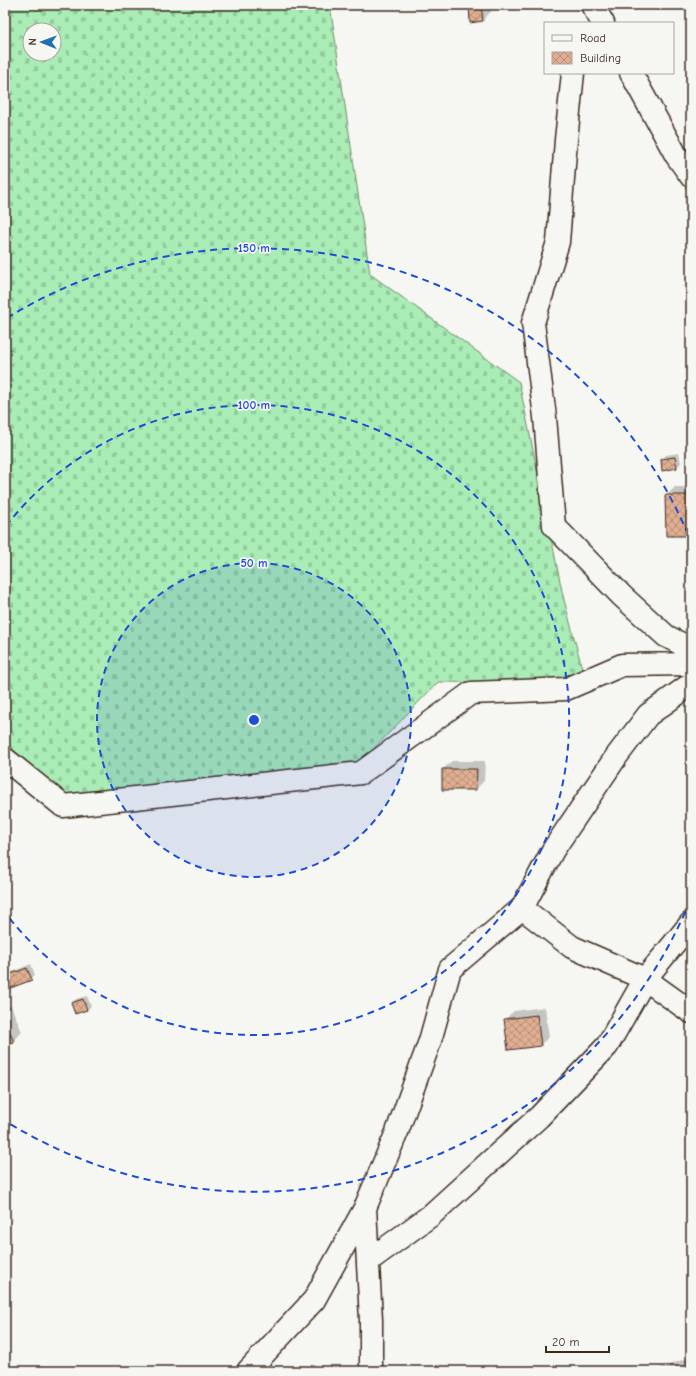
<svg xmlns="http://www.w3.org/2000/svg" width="696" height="1376" font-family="'Comic Neue',sans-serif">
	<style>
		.cemetery { fill: url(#cemetery-stones); stroke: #728b6a; fill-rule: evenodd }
		.shadow { fill: #0003 }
		.building { fill: url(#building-cross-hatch); stroke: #3b2a1e }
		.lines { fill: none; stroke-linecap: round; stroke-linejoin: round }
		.minor-casing { stroke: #3b2a1e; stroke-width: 25 }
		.minor { stroke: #f6f6f2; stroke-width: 22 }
		.ring { fill: none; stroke: #1d4ed8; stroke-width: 2; stroke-dasharray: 7 5 }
		.centre { fill: #1d4ed8; stroke: #f6f6f2; stroke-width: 2 }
		.ring-label { font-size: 12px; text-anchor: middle; font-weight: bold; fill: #1d4ed8; stroke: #f6f6f2; stroke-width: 3.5; stroke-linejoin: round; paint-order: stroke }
	</style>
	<defs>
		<pattern id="cemetery-stones" width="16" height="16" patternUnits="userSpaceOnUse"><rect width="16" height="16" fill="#a9ecb6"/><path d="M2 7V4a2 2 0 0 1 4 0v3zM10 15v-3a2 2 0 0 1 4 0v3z" fill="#92cb9c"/></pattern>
		<pattern id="building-cross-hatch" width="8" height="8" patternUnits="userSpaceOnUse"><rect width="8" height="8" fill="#e0ae92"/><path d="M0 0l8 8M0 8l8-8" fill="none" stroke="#b78e77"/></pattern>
	</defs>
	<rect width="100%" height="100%" fill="#f6f6f2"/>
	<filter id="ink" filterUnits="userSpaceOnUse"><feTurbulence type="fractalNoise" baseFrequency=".025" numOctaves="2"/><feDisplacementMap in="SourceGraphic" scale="8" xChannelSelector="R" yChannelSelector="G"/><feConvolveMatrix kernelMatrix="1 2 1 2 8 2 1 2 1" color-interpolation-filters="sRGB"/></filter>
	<g filter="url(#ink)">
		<path class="cemetery" d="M 15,5 L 330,5 L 370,274 L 519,382 L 563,596 L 585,679 L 541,683 L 438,682 L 359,764 L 67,795 L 10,747 L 5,729 L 5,8 ZM 30,30 L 54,30 L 54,54 L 30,54 Z"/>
		<path class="shadow" d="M 470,5 L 490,5 L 491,12 L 482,20 Z
			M 679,453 L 681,463 L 677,467 L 662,459 L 666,455 Z
			M 675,487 L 691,487 L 691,535 L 666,496 Z
			M 452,761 L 485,761 L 484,781 L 476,789 L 443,769 Z
			M 31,964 L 35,975 L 31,979 L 5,989 L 5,975 Z
			M 87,996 L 91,1006 L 87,1010 L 72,1003 L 76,999 Z
			M 11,1006 L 22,1032 L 13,1041 L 5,1044 L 5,1009 Z
			M 545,1007 L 549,1037 L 540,1045 L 505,1019 L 514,1011 Z
			M 691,1357 L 691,1371 L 651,1371 Z"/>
		<path class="building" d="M 469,5 L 481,5 L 483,21 L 470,23 Z
			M 675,457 L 677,468 L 662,471 L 661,459 Z
			M 665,495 L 691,495 L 691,536 L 666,536 Z
			M 442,769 L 477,769 L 476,790 L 442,790 Z
			M 27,968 L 32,980 L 5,990 L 5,976 Z
			M 83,999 L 87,1010 L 75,1014 L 71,1003 Z
			M 537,1015 L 541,1046 L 508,1050 L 504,1019 Z
			M 5,1020 L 14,1042 L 5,1045 Z"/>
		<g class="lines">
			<g class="minor-casing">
				<path id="minor" d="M 592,5 L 603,23
					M 573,73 L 566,140 L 558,242 L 533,323 L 545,417 L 554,526 L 622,596 L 666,636 L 691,649
					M 631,73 L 676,155 L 691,176
					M 5,759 L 63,806 L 361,773 L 471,693 L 566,689 L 622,665 L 691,664
					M 522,908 L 572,947 L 645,979 L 691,1012
					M 365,1208 L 371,1320 L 371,1371
					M 368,1261 L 430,1216 L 539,1117 L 607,1046 L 645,979 L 691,923
					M 248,1371 L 314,1300 L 365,1208 L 397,1132 L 430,1041 L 450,969 L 522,908 L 553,850 L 616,757 L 648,715 L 691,684"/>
			</g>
			<use href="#minor" class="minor"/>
		</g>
	</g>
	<circle cx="254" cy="720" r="157" fill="#1d4ed8" fill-opacity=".12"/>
	<g class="ring">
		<circle cx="254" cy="720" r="157"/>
		<path d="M6 526A315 315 0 1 1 6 914"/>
		<path d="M690 901A472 472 0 0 1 7 1122M7 318A472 472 0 0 1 690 539"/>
	</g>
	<circle cx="254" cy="720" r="6" class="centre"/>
	<g class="ring-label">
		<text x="254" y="252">150 m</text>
		<text x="254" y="409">100 m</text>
		<text x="254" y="567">50 m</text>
	</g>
	<rect width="696" height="1376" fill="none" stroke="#f6f6f2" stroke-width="20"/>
	<rect x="10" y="10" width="676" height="1356" fill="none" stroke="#3b2a1e" stroke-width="1.5" filter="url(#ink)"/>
	<rect x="544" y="22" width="130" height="52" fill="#f6f6f2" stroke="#aba49d"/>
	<rect x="552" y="35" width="20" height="6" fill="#f6f6f2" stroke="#aba49d"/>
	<text x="580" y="42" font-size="12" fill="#3b2a1e">Road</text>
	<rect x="552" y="52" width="20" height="12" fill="url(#building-cross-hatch)" stroke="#aba49d"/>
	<text x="580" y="62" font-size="12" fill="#3b2a1e">Building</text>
	<g transform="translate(42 42) rotate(271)"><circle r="19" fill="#f6f6f2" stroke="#aba49d"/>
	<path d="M0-3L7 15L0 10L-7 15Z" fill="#1f6fb2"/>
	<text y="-6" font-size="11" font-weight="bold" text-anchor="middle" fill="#3b2a1e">N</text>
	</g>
	<path d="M546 1346v6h63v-6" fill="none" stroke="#3b2a1e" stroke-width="2"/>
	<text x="552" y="1346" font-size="12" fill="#3b2a1e" stroke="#f6f6f2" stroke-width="3" paint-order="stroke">20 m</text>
</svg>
